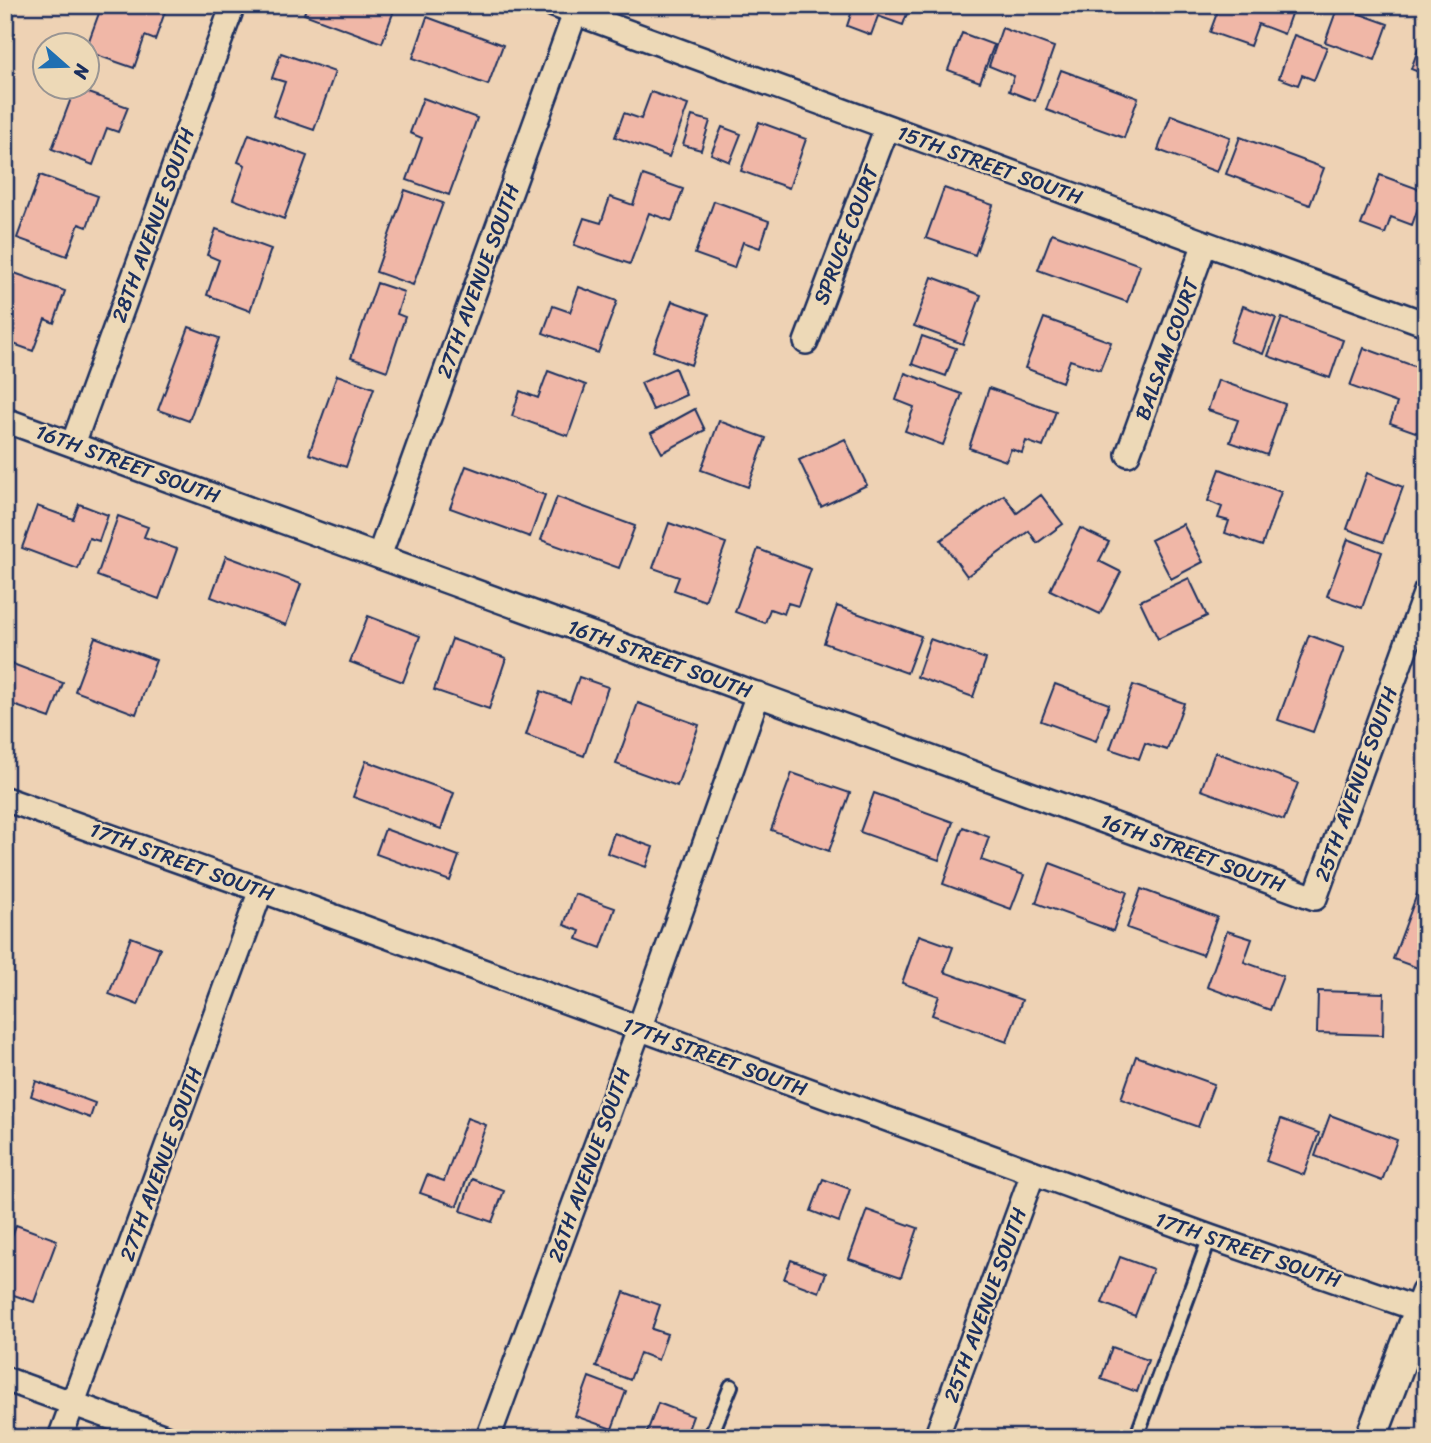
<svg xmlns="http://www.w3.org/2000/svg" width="1431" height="1443" font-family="Sriracha,sans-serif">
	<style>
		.building { fill: #f0b7a7; stroke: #1b2f5e; stroke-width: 2 }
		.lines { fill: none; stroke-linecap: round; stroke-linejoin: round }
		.service-casing { stroke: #1b2f5e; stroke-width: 18 }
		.minor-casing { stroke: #1b2f5e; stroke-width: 28 }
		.tertiary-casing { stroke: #1b2f5e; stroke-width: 35 }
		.service { stroke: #edd9b7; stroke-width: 12 }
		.minor { stroke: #edd9b7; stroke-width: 23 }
		.tertiary { stroke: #edd9b7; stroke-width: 30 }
		.labels { text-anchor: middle; stroke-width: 5; stroke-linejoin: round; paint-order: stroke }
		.street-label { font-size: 21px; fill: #1b2f5e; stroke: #edd9b7 }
	</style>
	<rect width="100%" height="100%" fill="#eed2b4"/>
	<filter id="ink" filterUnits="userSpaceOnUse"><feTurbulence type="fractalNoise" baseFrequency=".0143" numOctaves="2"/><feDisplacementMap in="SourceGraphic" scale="14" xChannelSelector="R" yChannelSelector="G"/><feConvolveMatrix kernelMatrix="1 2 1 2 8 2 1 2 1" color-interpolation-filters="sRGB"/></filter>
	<g filter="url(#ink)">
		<path class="building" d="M 5,5 L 17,5 L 9,27 L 5,26 Z
			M 102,5 L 156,5 L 166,9 L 155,40 L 145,36 L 134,68 L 88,52 L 87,46 Z
			M 307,5 L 396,5 L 382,43 L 304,14 Z
			M 823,5 L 844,5 L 841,12 Z
			M 854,5 L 910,5 L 903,25 L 878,16 L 871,35 L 847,26 Z
			M 1146,5 L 1167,5 L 1165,12 Z
			M 1220,5 L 1294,5 L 1284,34 L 1258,24 L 1250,46 L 1210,32 Z
			M 1338,6 L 1388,24 L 1375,60 L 1325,42 Z
			M 427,17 L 503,45 L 488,85 L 413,58 Z
			M 1002,28 L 1054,47 L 1035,101 L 1009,91 L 1014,76 L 989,66 Z
			M 962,33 L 994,45 L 980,82 L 948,70 Z
			M 1294,35 L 1327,47 L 1314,80 L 1302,75 L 1298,85 L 1279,78 Z
			M 1423,36 L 1426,37 L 1426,75 L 1411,69 Z
			M 281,53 L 335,72 L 314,130 L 273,116 L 285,82 L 272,78 Z
			M 1061,70 L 1138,98 L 1124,138 L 1046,110 Z
			M 75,88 L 128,107 L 118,132 L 107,128 L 93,165 L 52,149 Z
			M 651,92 L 688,105 L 669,157 L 615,137 L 624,113 L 641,119 Z
			M 423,98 L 477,118 L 449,195 L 407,180 L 422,138 L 410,133 Z
			M 1171,115 L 1230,137 L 1217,172 L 1158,150 Z
			M 692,116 L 710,121 L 701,150 L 683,145 Z
			M 759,122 L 806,139 L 789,188 L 741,171 Z
			M 722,127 L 741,134 L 730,162 L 711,154 Z
			M 249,134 L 307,156 L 284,219 L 233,199 L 245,165 L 238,162 Z
			M 1240,137 L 1324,168 L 1310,205 L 1226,174 Z
			M 40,175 L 98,196 L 87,227 L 79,224 L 67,256 L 17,238 Z
			M 643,175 L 683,189 L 672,221 L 649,213 L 630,264 L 574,245 L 584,218 L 601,223 L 610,197 L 633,205 Z
			M 1380,175 L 1424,191 L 1412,225 L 1391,217 L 1385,234 L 1361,225 Z
			M 944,188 L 993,205 L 975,255 L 926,238 Z
			M 405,190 L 443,203 L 413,285 L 376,272 Z
			M 714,201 L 769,221 L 760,248 L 743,242 L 734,268 L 695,254 Z
			M 216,229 L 271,249 L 250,311 L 207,295 L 219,260 L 207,255 Z
			M 1052,233 L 1140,265 L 1127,302 L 1038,270 Z
			M 6,270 L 65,291 L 54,323 L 45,319 L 33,351 L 5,341 Z
			M 932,277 L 981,295 L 963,344 L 914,326 Z
			M 377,283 L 404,292 L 397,314 L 405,317 L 387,371 L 351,358 Z
			M 579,287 L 617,301 L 598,353 L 543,333 L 553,306 L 570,312 Z
			M 672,301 L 709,314 L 691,365 L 653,351 Z
			M 1243,306 L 1276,318 L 1263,354 L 1230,342 Z
			M 1044,318 L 1111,342 L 1100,370 L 1070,360 L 1062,382 L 1025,368 Z
			M 1282,318 L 1343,340 L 1330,378 L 1268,356 Z
			M 189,327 L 219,338 L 189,421 L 158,410 Z
			M 922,336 L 956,348 L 946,376 L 912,364 Z
			M 1364,348 L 1425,370 L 1416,394 L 1426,398 L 1426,420 L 1421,434 L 1390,423 L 1397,403 L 1350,386 Z
			M 675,368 L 686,395 L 653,410 L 641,383 Z
			M 548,371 L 586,385 L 568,436 L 512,416 L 520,391 L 538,398 Z
			M 905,373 L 962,394 L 943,445 L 905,431 L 914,407 L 896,400 Z
			M 337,375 L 374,388 L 346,467 L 309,454 Z
			M 1218,380 L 1285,404 L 1267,455 L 1230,442 L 1238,420 L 1208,410 Z
			M 989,388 L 1056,411 L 1043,447 L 1026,441 L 1022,453 L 1011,449 L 1006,461 L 969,448 Z
			M 695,409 L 705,430 L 662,453 L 651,433 Z
			M 719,421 L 766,438 L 748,487 L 701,470 Z
			M 845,439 L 867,485 L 821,507 L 799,460 Z
			M 466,466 L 545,495 L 530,537 L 450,508 Z
			M 1220,469 L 1281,492 L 1262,546 L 1225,533 L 1229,521 L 1218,518 L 1222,507 L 1208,501 Z
			M 1367,473 L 1403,487 L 1383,542 L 1347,529 Z
			M 1004,495 L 1017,513 L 1041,495 L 1063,524 L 1037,543 L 1029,531 L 967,576 L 941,540 Z
			M 557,497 L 635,526 L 619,568 L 541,540 Z
			M 79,504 L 108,515 L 99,541 L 89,538 L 78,569 L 22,548 L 37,506 L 73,519 Z
			M 118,516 L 148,527 L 144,537 L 177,549 L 159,599 L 97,576 Z
			M 669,523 L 726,543 L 705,601 L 674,590 L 679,577 L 653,568 Z
			M 1183,524 L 1203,562 L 1171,579 L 1151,540 Z
			M 1080,528 L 1109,542 L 1099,561 L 1121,572 L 1100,614 L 1050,590 Z
			M 1348,539 L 1382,552 L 1362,608 L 1327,596 Z
			M 758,549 L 811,569 L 798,606 L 788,603 L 784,614 L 770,609 L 765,623 L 735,612 Z
			M 226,556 L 301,584 L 286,625 L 211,597 Z
			M 1189,578 L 1207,616 L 1158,639 L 1140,601 Z
			M 837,606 L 921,636 L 907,673 L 824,643 Z
			M 368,616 L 420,636 L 403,682 L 350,662 Z
			M 1309,635 L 1344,648 L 1313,732 L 1278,720 Z
			M 95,637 L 156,660 L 136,714 L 75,691 Z
			M 452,639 L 506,658 L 489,709 L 434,690 Z
			M 930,639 L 986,659 L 973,697 L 917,677 Z
			M 5,661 L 63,683 L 50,718 L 5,702 Z
			M 579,677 L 608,687 L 584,756 L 526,735 L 541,691 L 570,702 Z
			M 1055,684 L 1109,704 L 1096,741 L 1041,721 Z
			M 1133,685 L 1184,703 L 1167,750 L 1145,743 L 1139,759 L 1110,749 Z
			M 638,703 L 699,725 L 677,786 L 616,764 Z
			M 1215,752 L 1298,783 L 1284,820 L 1201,790 Z
			M 366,761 L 454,793 L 441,829 L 353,797 Z
			M 792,773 L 850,793 L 829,851 L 771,830 Z
			M 874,793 L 953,822 L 939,860 L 860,832 Z
			M 963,827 L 989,837 L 981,860 L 1024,875 L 1011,909 L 943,884 Z
			M 385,829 L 459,856 L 450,881 L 376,854 Z
			M 614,833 L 653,847 L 646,867 L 607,853 Z
			M 1050,863 L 1127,892 L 1113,931 L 1036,903 Z
			M 1423,878 L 1426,879 L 1426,971 L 1393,959 Z
			M 1141,889 L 1217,917 L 1203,955 L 1127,928 Z
			M 575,894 L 615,908 L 601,948 L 577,939 L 580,931 L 564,925 Z
			M 1227,931 L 1252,939 L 1244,962 L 1283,976 L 1270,1010 L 1207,987 Z
			M 919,935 L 953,947 L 944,972 L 1022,1000 L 1007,1042 L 932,1015 L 939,996 L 902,983 Z
			M 131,937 L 160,948 L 138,1005 L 109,994 Z
			M 1318,991 L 1384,993 L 1383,1035 L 1317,1033 Z
			M 1136,1056 L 1214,1084 L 1198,1127 L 1121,1099 Z
			M 36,1081 L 95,1103 L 90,1118 L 31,1096 Z
			M 1330,1115 L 1397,1140 L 1382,1181 L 1315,1156 Z
			M 467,1118 L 486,1125 L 457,1206 L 420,1193 L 427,1175 L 444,1181 Z
			M 1281,1119 L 1319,1133 L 1304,1175 L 1266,1161 Z
			M 472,1179 L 504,1191 L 492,1222 L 461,1211 Z
			M 823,1179 L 850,1189 L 839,1222 L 811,1211 Z
			M 867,1210 L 918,1228 L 901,1277 L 849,1259 Z
			M 16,1225 L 57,1240 L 34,1302 L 5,1292 L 5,1255 Z
			M 1120,1257 L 1153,1269 L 1135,1316 L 1102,1303 Z
			M 791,1260 L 826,1273 L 819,1292 L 784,1279 Z
			M 624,1292 L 660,1305 L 652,1329 L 667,1334 L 658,1360 L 640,1353 L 630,1380 L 596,1367 Z
			M 1112,1347 L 1148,1360 L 1137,1392 L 1101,1379 Z
			M 589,1377 L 626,1391 L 612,1429 L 575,1416 Z
			M 658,1403 L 693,1416 L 685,1438 L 653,1438 L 646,1435 Z"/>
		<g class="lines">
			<g class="service-casing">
				<path id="service" d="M 710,1438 L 731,1386
					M 1136,1438 L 1210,1237"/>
			</g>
			<g class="minor-casing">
				<path id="minor" d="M 554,5 L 1426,324
					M 806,342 L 887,127
					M 5,420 L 1315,898 L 1426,591
					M 73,444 L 233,5
					M 1128,454 L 1205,243
					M 379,556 L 578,5
					M 5,799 L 261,890 L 1210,1237 L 1426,1312
					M 5,1379 L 168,1438
					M 60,1438 L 261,890
					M 488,1438 L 639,1029 L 758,694
					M 936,1438 L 1033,1173"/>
			</g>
			<g class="tertiary-casing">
				<path id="tertiary" d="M 1371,1438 L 1426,1294"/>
			</g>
			<use href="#service" class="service"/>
			<use href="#minor" class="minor"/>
			<use href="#tertiary" class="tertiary"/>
		</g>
	</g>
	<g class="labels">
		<g class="street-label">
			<text transform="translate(990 165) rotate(20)" y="7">15TH STREET SOUTH</text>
			<text transform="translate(153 225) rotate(-70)" y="7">28TH AVENUE SOUTH</text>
			<text transform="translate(846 235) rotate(-69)" y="7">SPRUCE COURT</text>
			<text transform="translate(478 281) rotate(-70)" y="7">27TH AVENUE SOUTH</text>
			<text transform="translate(1167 349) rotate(-70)" y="7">BALSAM COURT</text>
			<text transform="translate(128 464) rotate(20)" y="7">16TH STREET SOUTH</text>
			<text transform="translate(660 659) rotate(20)" y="7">16TH STREET SOUTH</text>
			<text transform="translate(1356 784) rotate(-70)" y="7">25TH AVENUE SOUTH</text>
			<text transform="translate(1193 853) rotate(20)" y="7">16TH STREET SOUTH</text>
			<text transform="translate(182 862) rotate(20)" y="7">17TH STREET SOUTH</text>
			<text transform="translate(715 1057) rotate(20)" y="7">17TH STREET SOUTH</text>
			<text transform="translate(161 1164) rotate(-70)" y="7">27TH AVENUE SOUTH</text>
			<text transform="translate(589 1165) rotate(-70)" y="7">26TH AVENUE SOUTH</text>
			<text transform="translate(1248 1250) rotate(19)" y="7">17TH STREET SOUTH</text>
			<text transform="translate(985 1305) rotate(-70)" y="7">25TH AVENUE SOUTH</text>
		</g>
	</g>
	<rect width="1431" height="1443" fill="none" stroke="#edd9b7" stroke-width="28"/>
	<rect x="14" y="14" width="1403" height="1415" fill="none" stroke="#1b2f5e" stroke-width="2.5" filter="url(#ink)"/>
	<g transform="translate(66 66) rotate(110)"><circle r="33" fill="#edd9b7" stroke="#999593" stroke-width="2"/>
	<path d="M0-5L12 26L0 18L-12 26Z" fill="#1f6fb2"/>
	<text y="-10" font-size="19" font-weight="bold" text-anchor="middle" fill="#1b2f5e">N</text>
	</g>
</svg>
